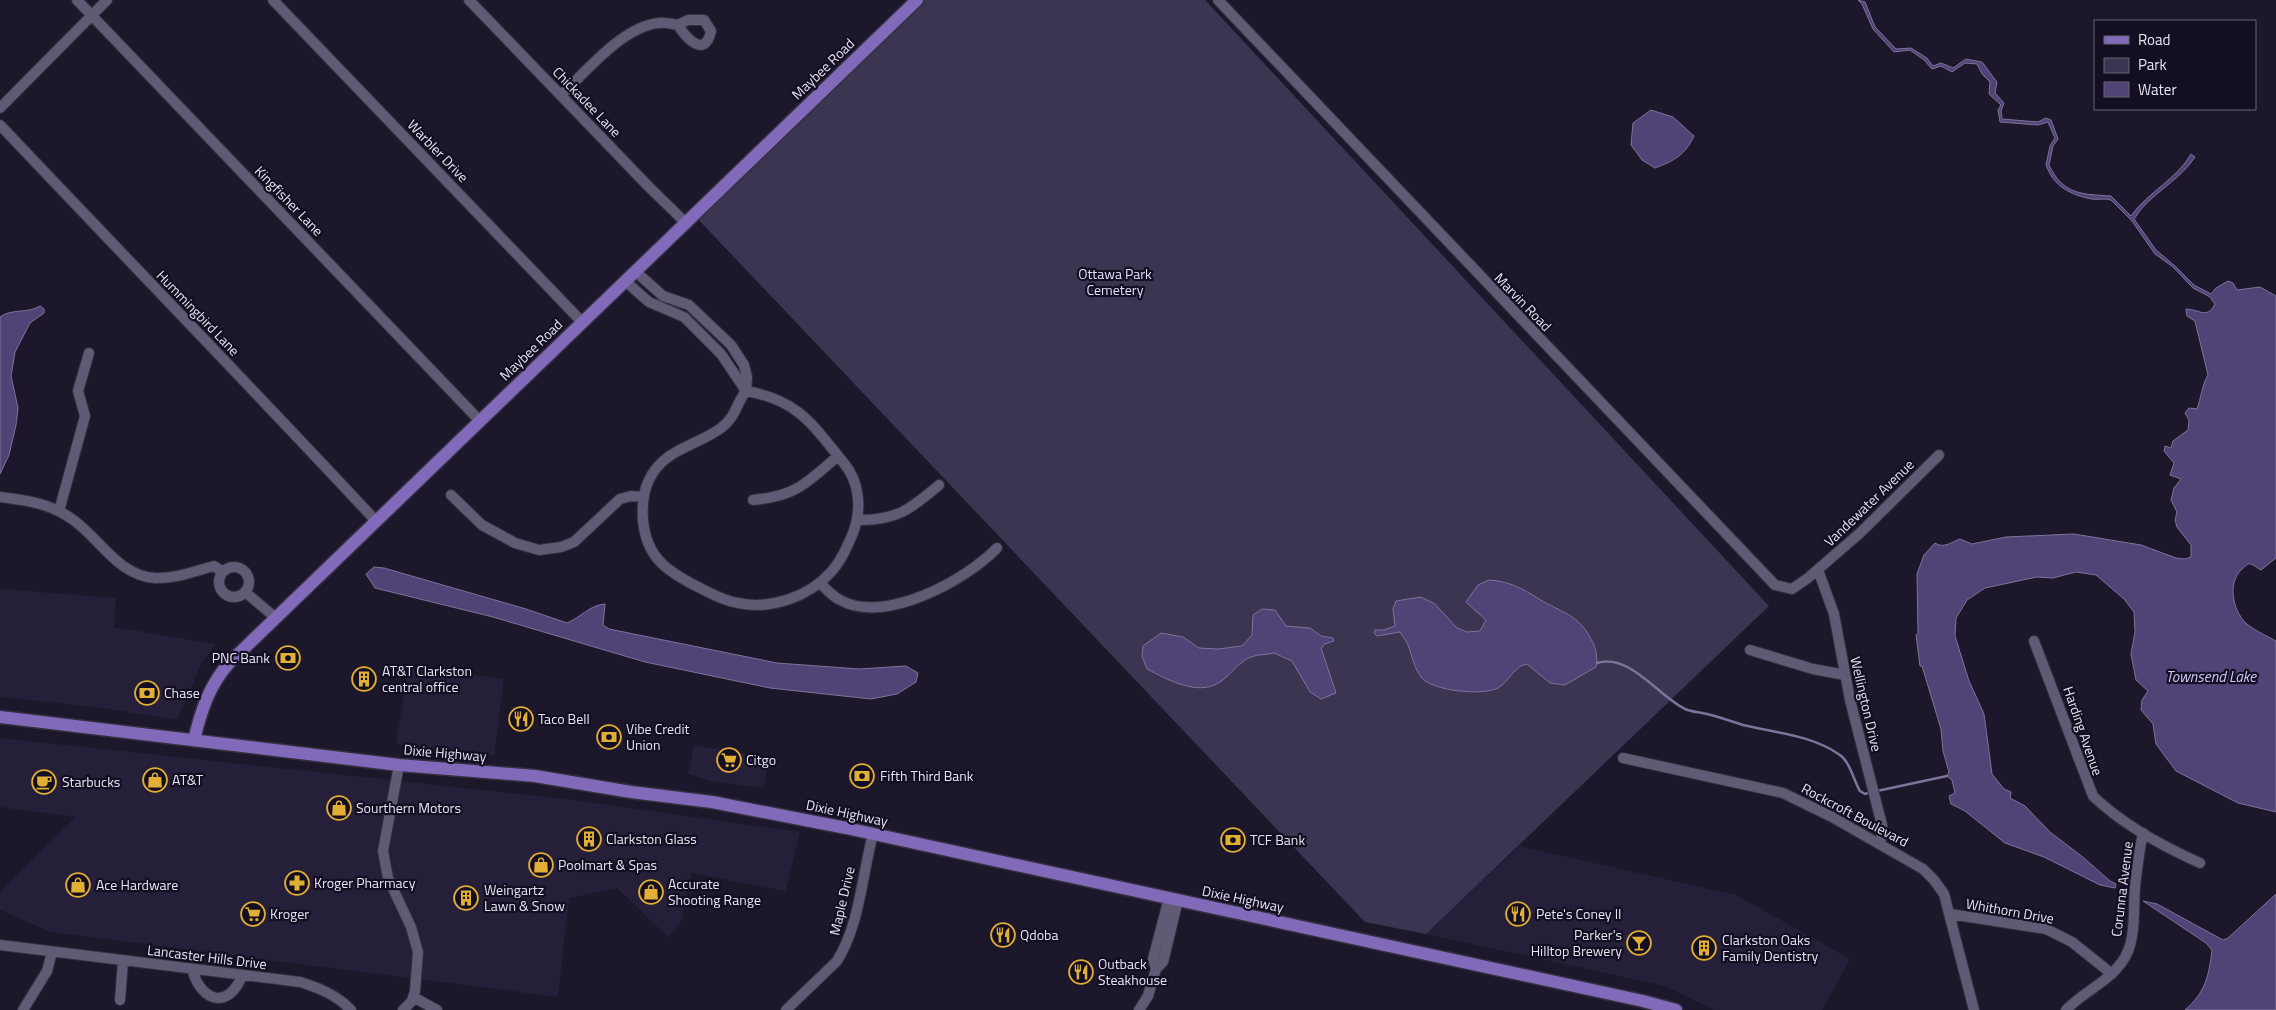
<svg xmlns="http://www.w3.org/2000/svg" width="2276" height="1010" font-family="'Titillium Web',sans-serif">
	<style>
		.built { fill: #261f3a }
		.green { fill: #3c3552 }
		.water { fill: #514375; stroke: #7e739a }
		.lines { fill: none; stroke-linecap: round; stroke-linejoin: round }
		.stream { stroke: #7e739a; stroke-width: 2.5 }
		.minor-casing { stroke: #343040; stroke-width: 12 }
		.major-casing { stroke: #343040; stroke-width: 15 }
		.minor { stroke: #605a74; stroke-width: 10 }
		.major { stroke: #816ab9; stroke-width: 12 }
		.labels { text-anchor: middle; stroke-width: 4.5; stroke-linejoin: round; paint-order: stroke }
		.street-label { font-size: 14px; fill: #e6e3f2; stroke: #140e22 }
		.park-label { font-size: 14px; fill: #e3dcfd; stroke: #140e22 }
		.poi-label { font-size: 14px; fill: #e6e3f2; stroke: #140e22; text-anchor: start }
		.water-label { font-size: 15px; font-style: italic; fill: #d4c9fa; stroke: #140e22 }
	</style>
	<rect width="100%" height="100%" fill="#1d172c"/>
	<path class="built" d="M 0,589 L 116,598 L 114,627 L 215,644 L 210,653 L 202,662 L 177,720 L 103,708 L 0,697 Z
		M 409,666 L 504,679 L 494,755 L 396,744 Z
		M 0,738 L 566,799 L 800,832 L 786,891 L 691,873 L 680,925 L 668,937 L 617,888 L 569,898 L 558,997 L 51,932 L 0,910 L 0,892 L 76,817 L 0,807 Z
		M 694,745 L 769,758 L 764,788 L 710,781 L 688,774 Z
		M 1519,846 L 1736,895 L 1850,959 L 1822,1010 L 1714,1010 L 1665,986 L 1426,934 Z"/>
	<path class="green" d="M 923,0 L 1205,0 L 1769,606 L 1426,934 L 1365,922 L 696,217 Z"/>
	<path class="water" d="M 1858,0 L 1865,2 L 1875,27 L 1896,49 L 1911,48 L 1927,58 L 1933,66 L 1941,63 L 1953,68 L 1966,59 L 1982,62 L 1997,82 L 1995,93 L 2004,103 L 2001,111 L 2002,119 L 2038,122 L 2046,118 L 2051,120 L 2058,139 L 2053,146 L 2049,165 C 2063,195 2082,194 2111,196 L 2131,216 C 2148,192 2177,179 2191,154 L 2195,157 C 2179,182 2149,194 2134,219 L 2156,250 L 2175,266 L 2194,285 L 2211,294 L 2216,288 L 2228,281 L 2233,283 L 2237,290 L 2260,287 L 2276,296 L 2276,558 L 2261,570 C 2258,569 2255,565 2251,564 C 2247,563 2245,567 2242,569 C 2228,582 2232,606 2243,620 C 2249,628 2267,636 2276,641 L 2276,812 L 2238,803 L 2176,771 L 2156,744 L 2153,724 L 2141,710 L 2142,700 L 2148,691 L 2136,680 L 2131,654 L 2135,632 L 2134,612 L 2124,599 L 2096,575 L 2076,572 L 2053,578 L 2037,577 L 1985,588 L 1967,600 L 1956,618 L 1955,636 L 1969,681 L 1984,714 L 1992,774 L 2004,789 L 2011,792 L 2010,798 L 2025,806 L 2050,832 L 2084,858 L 2110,881 L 2116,884 L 2115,888 L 2100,885 L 2044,857 L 2005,843 L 1965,811 L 1951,804 L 1949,796 L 1955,793 L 1952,780 L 1947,776 L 1949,772 L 1943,751 L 1941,729 L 1922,666 L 1920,666 L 1916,635 L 1918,633 L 1917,574 L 1924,555 L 1935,543 C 1943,549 1952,542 1960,539 L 1972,544 L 2006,537 L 2074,534 L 2141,545 L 2176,558 L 2185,559 L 2191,557 L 2191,545 L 2177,527 L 2175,520 L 2177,512 L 2171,500 L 2174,488 L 2181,479 L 2170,475 L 2174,463 L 2164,451 L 2165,446 L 2171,448 L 2173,441 L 2188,430 L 2189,420 L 2185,413 L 2189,408 L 2197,409 C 2201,398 2202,385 2208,375 L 2195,321 L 2187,316 L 2186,309 C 2199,309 2207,320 2215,304 L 2210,297 L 2193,288 L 2173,267 L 2155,254 L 2132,221 L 2111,200 C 2105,198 2098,200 2092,199 C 2071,195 2054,187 2046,165 L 2050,146 L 2055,138 L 2048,122 L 2038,125 L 2000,122 L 1998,110 L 2001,105 L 1989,94 L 1990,82 L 1982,74 L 1977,64 L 1965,63 L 1952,72 L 1941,66 L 1932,69 L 1924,60 L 1910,50 L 1894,52 L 1873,29 L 1862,4 Z
		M 1651,110 L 1673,117 L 1694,136 C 1685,155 1674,161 1655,168 L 1642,160 L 1631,145 L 1633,123 Z
		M 40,306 L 44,309 L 44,313 L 30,323 L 15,352 L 11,376 L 18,408 L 16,425 L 9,455 L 0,474 L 0,317 C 12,308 28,314 40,306 Z
		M 374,567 L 384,568 L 526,609 L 567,623 C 581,617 590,605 605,604 L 603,625 L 609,629 L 777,663 L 859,669 L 906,666 L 918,673 L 916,682 L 897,694 L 871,699 L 770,688 L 645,662 L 493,617 L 375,588 L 366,574 Z
		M 1489,580 C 1508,581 1522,588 1539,599 C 1562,613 1579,614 1592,641 C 1596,648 1598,659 1596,667 L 1565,685 L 1550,683 L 1527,664 C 1514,666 1509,682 1498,688 C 1483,696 1431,691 1421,677 C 1414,668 1412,655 1408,645 C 1406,640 1402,636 1400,632 L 1377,636 L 1374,633 L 1375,630 L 1384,630 L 1395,626 L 1393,609 L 1396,601 L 1421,597 L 1435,604 L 1457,628 L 1467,632 L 1480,631 L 1486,620 L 1466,602 L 1478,585 Z
		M 1262,609 L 1275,610 L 1286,626 L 1310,628 L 1321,636 L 1333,638 L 1334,641 L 1325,644 L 1321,648 L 1336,693 L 1321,699 L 1310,692 L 1292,661 L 1274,653 C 1267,655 1258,654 1251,657 C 1240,661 1233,672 1224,679 C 1201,699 1169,680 1147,669 L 1142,656 L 1143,646 L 1161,633 L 1183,637 L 1199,648 L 1218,649 L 1242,646 L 1252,635 L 1253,615 Z
		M 2276,894 L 2276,1010 L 2185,1010 C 2205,993 2209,976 2212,950 L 2206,943 L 2143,901 L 2157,904 L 2223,940 L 2228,938 Z"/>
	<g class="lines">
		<path class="stream" d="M 1597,663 C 1630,653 1658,696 1685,709 C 1692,712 1699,712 1707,714 C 1719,717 1731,721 1743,725 C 1776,733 1812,735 1840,755 C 1850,762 1854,781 1860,791 L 1865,794 L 1871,792
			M 1877,791 L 1947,776"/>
		<g class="minor-casing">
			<path id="minor" d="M 77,0 L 480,421
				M 273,0 L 582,322
				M 469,0 L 649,187 L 686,223
				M 1218,0 L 1775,585 L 1792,589 L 1808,578 L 1860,533 L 1939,455
				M 561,95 C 586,72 623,26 659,23 C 665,22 672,24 678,25 C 686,38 705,59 711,31 L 704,20 L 688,20 L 678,25
				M 0,108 L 107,0
				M 0,125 C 125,257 252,388 376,521
				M 625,281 L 649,302 L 684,317 L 721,354 L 746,391 L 747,377 L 744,365 L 731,345 L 689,305 L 663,296 L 635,271
				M 746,391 C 798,400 812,424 843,462 C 860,482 862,509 853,533 C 847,547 841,561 831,572 C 809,597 770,610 738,603 C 724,601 712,594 700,588 C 668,572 646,558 643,520 C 642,506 643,492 649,480 C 663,449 697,446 721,428 C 736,417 736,404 746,391 Z
				M 451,495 L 482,525 L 515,543 L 539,550 L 561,547 L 574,542 L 620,499 L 631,496 L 644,497
				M 0,497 C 24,500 48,503 69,517 C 98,535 117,576 155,578 C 175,579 195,571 214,566 L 223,572
				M 753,500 C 797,496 806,483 838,456
				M 59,511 L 85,416 L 78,391 L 89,353
				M 857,520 C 896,521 911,509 939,485
				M219 582a15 15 0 1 1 30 0a15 15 0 1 1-30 0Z
				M 1818,570 L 1834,614 L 1850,700 L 1882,825 L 1882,835 L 1880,844
				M 820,583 C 826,589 832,596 840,600 C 885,625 966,580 997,548
				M 245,592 L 276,618
				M 2034,641 L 2093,796 C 2123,825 2162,846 2200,863
				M 1750,650 L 1813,669 L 1845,675
				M 1623,758 L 1783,793 L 1832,817 L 1923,869 L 1934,880 L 1944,894 L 1974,1010
				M 399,765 L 383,851 L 388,878 L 411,927 L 418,952 L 415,991 L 412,1001 L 403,1010
				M 1169,898 L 1153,959 L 1156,969 L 1163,962 L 1178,900
				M 1950,914 L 2046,929 L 2072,942 L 2112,974
				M 0,945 L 300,982 C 319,988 337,995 351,1010
				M 192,969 C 201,1002 228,1010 242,976
				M 413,997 L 437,1010
				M 120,1000 L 123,961
				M 23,1010 L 47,971 L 52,952
				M 786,1010 L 837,961 C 860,924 862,875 873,834
				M 1139,1010 L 1148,996 L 1156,969
				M 2066,1010 C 2083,992 2107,983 2122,962 C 2137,942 2133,910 2135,887 C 2137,869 2139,851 2143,833"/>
		</g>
		<g class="major-casing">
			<path id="major" d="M 0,717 L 399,765 L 535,776 L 631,792 L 712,802 L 846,828 L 1643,1001 L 1676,1010
				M 194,740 C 201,711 209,685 230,662 L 917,0"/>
		</g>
		<use href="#minor" class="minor"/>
		<use href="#major" class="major"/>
	</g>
	<defs>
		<g id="bank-ring" transform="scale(1.25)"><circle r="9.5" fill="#140e22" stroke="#e1af34" stroke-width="1.5"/><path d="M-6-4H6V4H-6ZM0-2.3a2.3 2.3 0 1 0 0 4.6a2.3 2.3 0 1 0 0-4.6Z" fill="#e1af34"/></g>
		<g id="building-ring" transform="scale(1.25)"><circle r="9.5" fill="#140e22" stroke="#e1af34" stroke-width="1.5"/><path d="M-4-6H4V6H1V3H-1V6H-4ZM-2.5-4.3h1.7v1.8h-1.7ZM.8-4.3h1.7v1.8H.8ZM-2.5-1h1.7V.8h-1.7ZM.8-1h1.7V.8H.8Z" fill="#e1af34"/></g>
		<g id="restaurant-ring" transform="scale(1.25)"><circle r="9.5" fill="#140e22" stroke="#e1af34" stroke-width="1.5"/><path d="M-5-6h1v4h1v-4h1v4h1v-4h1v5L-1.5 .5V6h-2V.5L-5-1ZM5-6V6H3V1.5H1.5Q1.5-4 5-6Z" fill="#e1af34"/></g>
		<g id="supermarket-ring" transform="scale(1.25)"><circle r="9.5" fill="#140e22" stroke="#e1af34" stroke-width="1.5"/><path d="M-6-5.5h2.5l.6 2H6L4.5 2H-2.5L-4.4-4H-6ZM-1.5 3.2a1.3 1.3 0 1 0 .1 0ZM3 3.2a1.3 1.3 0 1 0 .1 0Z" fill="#e1af34"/></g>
		<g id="shop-ring" transform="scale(1.25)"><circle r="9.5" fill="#140e22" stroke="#e1af34" stroke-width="1.5"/><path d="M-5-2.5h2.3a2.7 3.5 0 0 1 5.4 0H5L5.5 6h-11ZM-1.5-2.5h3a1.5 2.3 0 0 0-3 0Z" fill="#e1af34"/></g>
		<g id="cafe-ring" transform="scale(1.25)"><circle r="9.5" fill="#140e22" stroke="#e1af34" stroke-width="1.5"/><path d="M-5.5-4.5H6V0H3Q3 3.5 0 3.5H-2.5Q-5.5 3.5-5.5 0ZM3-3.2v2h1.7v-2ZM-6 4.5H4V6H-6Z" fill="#e1af34"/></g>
		<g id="pharmacy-ring" transform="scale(1.25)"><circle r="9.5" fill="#140e22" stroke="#e1af34" stroke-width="1.5"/><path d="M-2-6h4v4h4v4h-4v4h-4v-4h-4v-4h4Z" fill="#e1af34"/></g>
		<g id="bar-ring" transform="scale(1.25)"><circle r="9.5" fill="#140e22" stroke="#e1af34" stroke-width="1.5"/><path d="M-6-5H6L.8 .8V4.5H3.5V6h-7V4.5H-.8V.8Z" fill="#e1af34"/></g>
	</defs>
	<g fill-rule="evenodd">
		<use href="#bank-ring" x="288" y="658"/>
		<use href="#building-ring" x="364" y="679"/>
		<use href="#bank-ring" x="147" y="693"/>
		<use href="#restaurant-ring" x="521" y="719"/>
		<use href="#bank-ring" x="609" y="737"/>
		<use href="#supermarket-ring" x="729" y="760"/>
		<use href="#bank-ring" x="862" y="776"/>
		<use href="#shop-ring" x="155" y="780"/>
		<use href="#cafe-ring" x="44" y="782"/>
		<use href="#shop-ring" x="339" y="808"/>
		<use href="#building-ring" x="589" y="839"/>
		<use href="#bank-ring" x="1233" y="840"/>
		<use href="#shop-ring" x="541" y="865"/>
		<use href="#pharmacy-ring" x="297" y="883"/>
		<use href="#shop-ring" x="78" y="885"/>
		<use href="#shop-ring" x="651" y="892"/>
		<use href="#building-ring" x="466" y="898"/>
		<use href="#supermarket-ring" x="253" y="914"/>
		<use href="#restaurant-ring" x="1518" y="914"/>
		<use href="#restaurant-ring" x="1003" y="935"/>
		<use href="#bar-ring" x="1639" y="943"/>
		<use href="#building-ring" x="1704" y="948"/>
		<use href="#restaurant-ring" x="1081" y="972"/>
	</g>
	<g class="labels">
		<g class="street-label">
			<text transform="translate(823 69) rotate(-44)" y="5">Maybee Road</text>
			<text transform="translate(587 102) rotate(46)" y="5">Chickadee Lane</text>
			<text transform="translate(438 151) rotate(46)" y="5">Warbler Drive</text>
			<text transform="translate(289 201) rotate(46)" y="5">Kingfisher Lane</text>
			<text transform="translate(1523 302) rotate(46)" y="5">Marvin Road</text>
			<text transform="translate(198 313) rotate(46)" y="5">Hummingbird Lane</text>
			<text transform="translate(531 350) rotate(-44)" y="5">Maybee Road</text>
			<text transform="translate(1869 503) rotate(-44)" y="5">Vandewater Avenue</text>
			<text transform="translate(1866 704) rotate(77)" y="5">Wellington Drive</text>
			<text transform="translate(2083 731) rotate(71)" y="5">Harding Avenue</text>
			<text transform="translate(445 753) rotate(5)" y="5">Dixie Highway</text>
			<text transform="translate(847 813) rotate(12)" y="5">Dixie Highway</text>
			<text transform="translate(1855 815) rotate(28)" y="5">Rockcroft Boulevard</text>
			<text transform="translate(2122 889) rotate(-83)" y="5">Corunna Avenue</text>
			<text transform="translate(1243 899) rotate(12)" y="5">Dixie Highway</text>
			<text transform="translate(842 901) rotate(-77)" y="5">Maple Drive</text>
			<text transform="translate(2010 911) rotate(10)" y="5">Whithorn Drive</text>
			<text transform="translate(207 957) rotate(7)" y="5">Lancaster Hills Drive</text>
		</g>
		<g class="park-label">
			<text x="1115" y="279">Ottawa Park<tspan x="1115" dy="16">Cemetery</tspan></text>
		</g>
		<g class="poi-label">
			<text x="270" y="663" text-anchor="end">PNC Bank</text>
			<text x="382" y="676">AT&amp;T Clarkston<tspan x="382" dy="16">central office</tspan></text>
			<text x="164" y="698">Chase</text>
			<text x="538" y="724">Taco Bell</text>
			<text x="626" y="734">Vibe Credit<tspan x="626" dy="16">Union</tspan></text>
			<text x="746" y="765">Citgo</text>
			<text x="880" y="781">Fifth Third Bank</text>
			<text x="172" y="785">AT&amp;T</text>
			<text x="62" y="787">Starbucks</text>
			<text x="356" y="813">Sourthern Motors</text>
			<text x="606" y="844">Clarkston Glass</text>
			<text x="1250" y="845">TCF Bank</text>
			<text x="558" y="870">Poolmart &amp; Spas</text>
			<text x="314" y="888">Kroger Pharmacy</text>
			<text x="668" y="889">Accurate<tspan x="668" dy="16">Shooting Range</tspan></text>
			<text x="96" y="890">Ace Hardware</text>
			<text x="484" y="895">Weingartz<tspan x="484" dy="16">Lawn &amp; Snow</tspan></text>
			<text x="270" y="919">Kroger</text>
			<text x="1536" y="919">Pete's Coney II</text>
			<text x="1020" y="940">Qdoba</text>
			<text x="1622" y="940" text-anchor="end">Parker's<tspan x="1622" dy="16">Hilltop Brewery</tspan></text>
			<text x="1722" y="945">Clarkston Oaks<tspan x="1722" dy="16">Family Dentistry</tspan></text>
			<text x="1098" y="969">Outback<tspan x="1098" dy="16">Steakhouse</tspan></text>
		</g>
		<g class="water-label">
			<text x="2211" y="682">Townsend Lake</text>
		</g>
	</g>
	<rect x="2094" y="20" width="162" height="90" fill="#140e22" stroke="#686375"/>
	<rect x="2104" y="36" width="25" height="8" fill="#816ab9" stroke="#686375"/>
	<text x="2138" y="45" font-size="15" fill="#e6e3f2">Road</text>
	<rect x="2104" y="58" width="25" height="15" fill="#3c3552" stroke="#686375"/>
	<text x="2138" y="70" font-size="15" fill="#e6e3f2">Park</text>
	<rect x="2104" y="82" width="25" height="15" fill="#514375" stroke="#686375"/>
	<text x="2138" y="95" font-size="15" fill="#e6e3f2">Water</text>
</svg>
